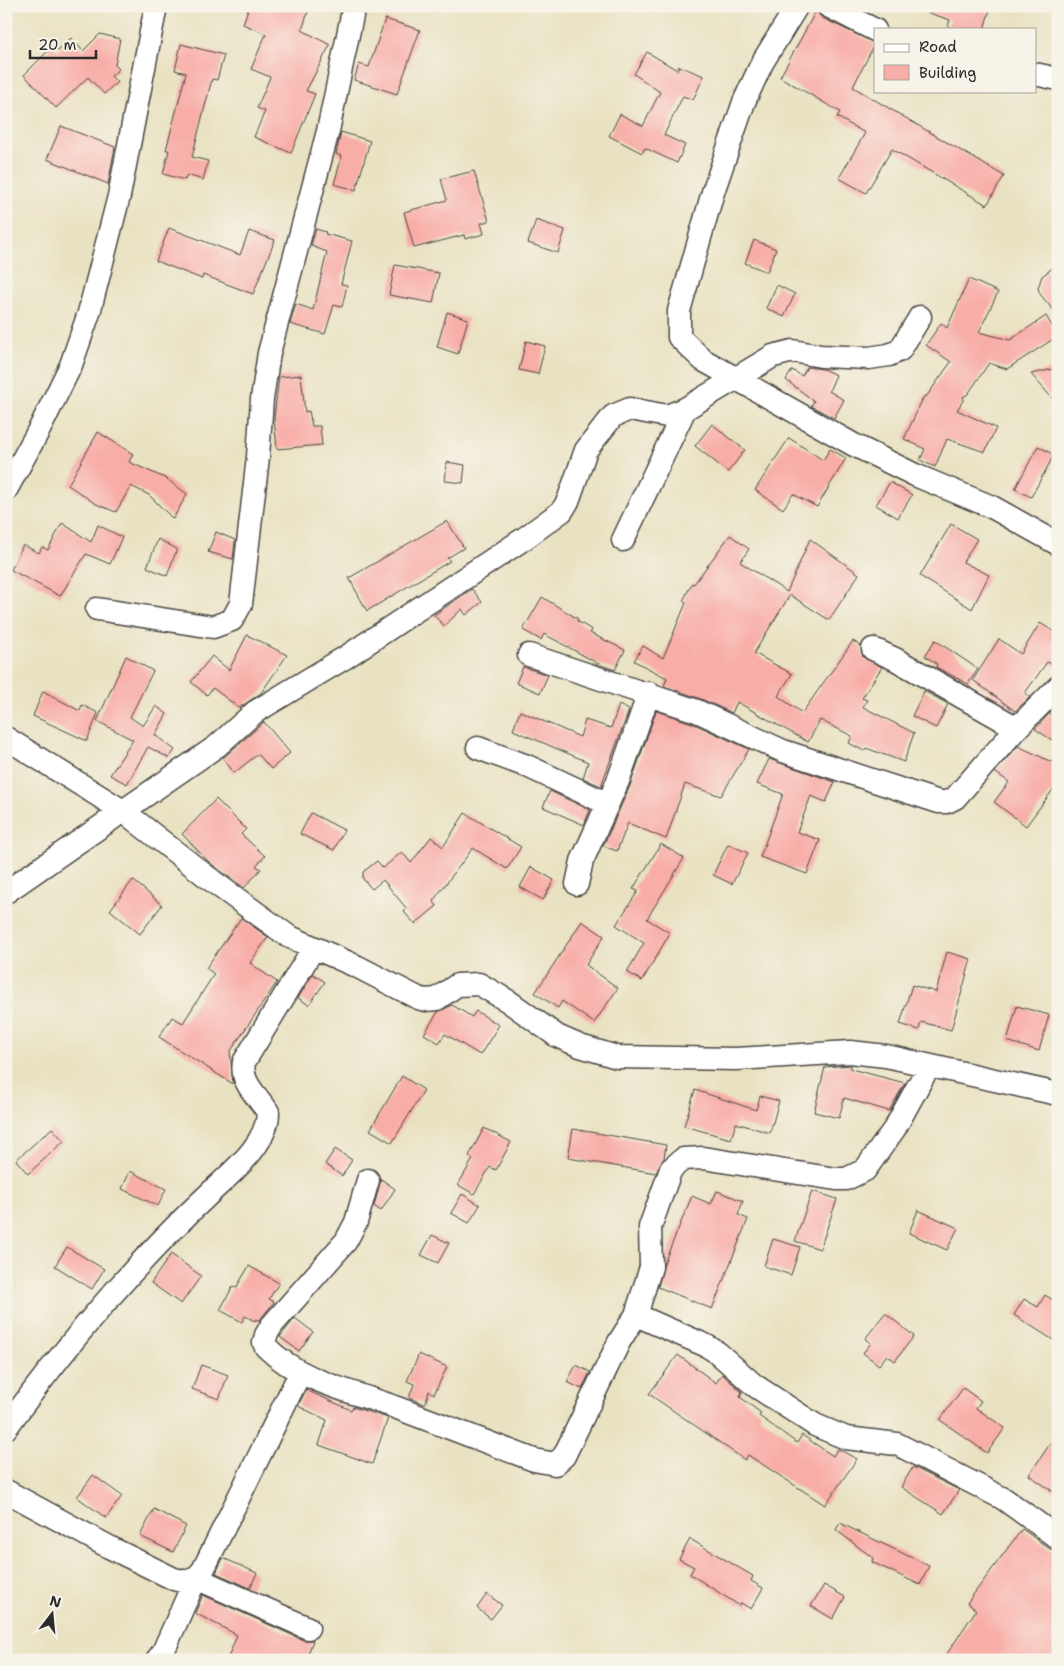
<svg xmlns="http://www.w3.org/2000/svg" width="1064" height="1666" font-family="'Shantell Sans',sans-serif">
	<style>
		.building { fill: #f8ada7 }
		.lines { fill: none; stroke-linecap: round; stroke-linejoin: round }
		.minor-casing { stroke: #484642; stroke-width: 25 }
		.minor { stroke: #fff; stroke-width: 22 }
	</style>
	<rect width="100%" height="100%" fill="#f7f3e8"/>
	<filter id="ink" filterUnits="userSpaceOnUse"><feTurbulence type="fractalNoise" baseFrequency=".02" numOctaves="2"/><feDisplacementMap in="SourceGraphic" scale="10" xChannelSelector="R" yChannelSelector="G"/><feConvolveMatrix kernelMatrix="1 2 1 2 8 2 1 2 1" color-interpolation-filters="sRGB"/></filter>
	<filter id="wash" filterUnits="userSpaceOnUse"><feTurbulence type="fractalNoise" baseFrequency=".0096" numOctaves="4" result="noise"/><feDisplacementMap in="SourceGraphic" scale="20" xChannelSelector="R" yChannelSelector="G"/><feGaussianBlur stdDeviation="1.12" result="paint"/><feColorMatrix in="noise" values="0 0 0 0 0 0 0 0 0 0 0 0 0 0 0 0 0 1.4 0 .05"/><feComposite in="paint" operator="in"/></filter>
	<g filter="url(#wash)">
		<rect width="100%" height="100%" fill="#e9e2c2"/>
		<g id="blocks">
			<path class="building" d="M 249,6 L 310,6 L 302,30 L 330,45 L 306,91 L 315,94 L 291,153 L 254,137 L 265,111 L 257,108 L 270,77 L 251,69 L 266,34 L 243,24 Z
				M 918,6 L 991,6 L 984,29 L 947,29 L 950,20 L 917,9 Z
				M 816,11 L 822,18 L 875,43 L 853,87 L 1004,176 L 987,205 L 892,149 L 866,193 L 839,178 L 865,133 L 837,117 L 840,112 L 780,77 Z
				M 385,19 L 420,30 L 397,94 L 354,80 L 359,64 L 369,67 Z
				M 100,34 L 120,39 L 115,65 L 119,69 L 111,76 L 117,82 L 104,94 L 88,77 L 56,108 L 24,75 L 53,46 L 58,51 L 71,38 L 83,51 Z
				M 181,44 L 224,55 L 217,80 L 212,79 L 192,157 L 208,161 L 203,180 L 187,175 L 185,180 L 163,174 L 169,150 L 166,150 L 186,73 L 175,70 Z
				M 647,52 L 677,70 L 679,66 L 704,76 L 693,100 L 683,96 L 664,135 L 685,145 L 677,163 L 645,148 L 642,153 L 609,136 L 620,114 L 643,126 L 660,92 L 634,74 Z
				M 61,126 L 115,147 L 108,184 L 47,159 Z
				M 341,132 L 370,141 L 356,190 L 334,184 L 342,156 L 336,154 Z
				M 474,171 L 489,221 L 481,223 L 484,234 L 465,239 L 464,235 L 414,248 L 404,212 L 447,200 L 441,179 Z
				M 536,220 L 565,230 L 558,253 L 528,243 Z
				M 169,228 L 240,255 L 249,231 L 275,240 L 253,294 L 203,275 L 202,279 L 156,261 Z
				M 316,229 L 326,232 L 325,234 L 352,241 L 341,284 L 347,285 L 342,307 L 334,305 L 325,334 L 290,324 L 296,304 L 313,310 L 327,252 L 311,246 Z
				M 754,240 L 776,249 L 767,272 L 745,263 Z
				M 1058,264 L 1058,316 L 1040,294 L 1038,288 L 1042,276 Z
				M 395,265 L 439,273 L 433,303 L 389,295 Z
				M 969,279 L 998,292 L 979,332 L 1010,340 L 1046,316 L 1058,336 L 1007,369 L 989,363 L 968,394 L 963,397 L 964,399 L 957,410 L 996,428 L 985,452 L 947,439 L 935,467 L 920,460 L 925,449 L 904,439 L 924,396 L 926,397 L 951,362 L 926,345 L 941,323 L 947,328 Z
				M 777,285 L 795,294 L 784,317 L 766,308 Z
				M 447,312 L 468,319 L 458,354 L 437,347 Z
				M 526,341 L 545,346 L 538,374 L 519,370 Z
				M 807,367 L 823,369 L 836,375 L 829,391 L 844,400 L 834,418 L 811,406 L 814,401 L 786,380 L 792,370 L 802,376 Z
				M 1058,368 L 1058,405 L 1031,374 Z
				M 301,375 L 305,412 L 309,411 L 312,426 L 320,426 L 322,445 L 277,449 L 274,418 L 279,377 Z
				M 712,424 L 745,450 L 728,472 L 695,446 Z
				M 98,432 L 133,454 L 129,462 L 167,479 L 187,494 L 173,519 L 149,495 L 131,486 L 116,512 L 96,504 L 68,485 Z
				M 789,438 L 823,460 L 830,449 L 846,458 L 817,507 L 793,494 L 783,509 L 755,490 Z
				M 1038,446 L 1054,455 L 1031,497 L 1015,489 Z
				M 447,462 L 465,465 L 463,483 L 445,481 Z
				M 890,482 L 912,495 L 898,518 L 876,505 Z
				M 447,521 L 464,548 L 447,558 L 450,561 L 367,611 L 349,578 Z
				M 62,523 L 91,542 L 98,525 L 122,537 L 110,564 L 86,554 L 60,596 L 11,570 L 23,545 L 39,553 L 42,547 L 48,550 Z
				M 951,524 L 977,539 L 963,562 L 989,575 L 972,609 L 920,576 Z
				M 216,532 L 235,540 L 233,559 L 208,552 Z
				M 730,535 L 749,549 L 740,562 L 787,592 L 810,539 L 859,574 L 829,620 L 790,595 L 754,653 L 792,674 L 778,696 L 802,713 L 853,641 L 861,646 L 863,657 L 882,667 L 862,698 L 867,700 L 863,707 L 914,733 L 904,762 L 866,748 L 864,751 L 849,743 L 852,736 L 820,720 L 808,742 L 737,702 L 732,713 L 701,699 L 664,686 L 667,678 L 634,661 L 643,646 L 663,658 L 686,603 L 683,601 L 692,583 L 694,584 Z
				M 158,539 L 177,549 L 167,576 L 147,567 Z
				M 472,589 L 482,602 L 466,615 L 462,609 L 444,626 L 434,615 Z
				M 542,597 L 578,619 L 577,621 L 592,630 L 590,633 L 625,650 L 615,670 L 601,665 L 544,634 L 541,640 L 523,630 Z
				M 1040,623 L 1058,634 L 1058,668 L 1047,662 L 1025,693 L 1030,697 L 1015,711 L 973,680 L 999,639 L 1021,654 Z
				M 247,635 L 287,655 L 261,693 L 239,708 L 213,688 L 207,695 L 191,682 L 212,656 L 229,670 Z
				M 935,640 L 978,669 L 968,684 L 936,667 L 937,664 L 925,656 Z
				M 126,656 L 153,671 L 130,717 L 143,726 L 156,706 L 167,714 L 155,735 L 175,750 L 169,758 L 148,747 L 127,784 L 110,775 L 133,740 L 97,721 Z
				M 523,667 L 548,675 L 540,693 L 516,683 Z
				M 43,691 L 80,711 L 82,705 L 98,713 L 87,741 L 33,716 Z
				M 924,691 L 948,704 L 936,728 L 912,716 Z
				M 619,705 L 629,710 L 601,786 L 583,778 L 588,762 L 513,730 L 520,711 L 580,737 L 585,720 L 611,728 Z
				M 656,711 L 692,723 L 749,749 L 721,796 L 685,784 L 666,839 L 628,823 L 617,851 L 603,846 L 630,786 Z
				M 1050,713 L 1058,720 L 1058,744 L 1035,729 Z
				M 264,722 L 290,753 L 271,769 L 258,754 L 234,773 L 223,758 Z
				M 1018,746 L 1058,765 L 1058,783 L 1026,826 L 994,802 L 1009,782 L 995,772 Z
				M 769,759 L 835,782 L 826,802 L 811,796 L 797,832 L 820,840 L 807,874 L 760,857 L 783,794 L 757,784 Z
				M 550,791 L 590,810 L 584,825 L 543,807 Z
				M 216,799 L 246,829 L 241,834 L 265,856 L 256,866 L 261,869 L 244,888 L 210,863 L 182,834 Z
				M 311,813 L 344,830 L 334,850 L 300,834 Z
				M 465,813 L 521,847 L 507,869 L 473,848 L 433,901 L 437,906 L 415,924 L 404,912 L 407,909 L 383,880 L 372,889 L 363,879 L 363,872 L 377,861 L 383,868 L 402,852 L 411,863 L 431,837 L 443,847 Z
				M 661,844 L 684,858 L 647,919 L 670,933 L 642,981 L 627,972 L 644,943 L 616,925 L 638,891 L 633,889 Z
				M 728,844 L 748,853 L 732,884 L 713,875 Z
				M 531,867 L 554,880 L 543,900 L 520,887 Z
				M 133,880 L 162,905 L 140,934 L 110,910 Z
				M 241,918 L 268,937 L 250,963 L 277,982 L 230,1052 L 233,1084 L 159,1037 L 172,1017 L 183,1023 L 214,974 L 206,968 Z
				M 582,921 L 604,936 L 586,965 L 618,988 L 594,1023 L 562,1001 L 558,1008 L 535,993 Z
				M 947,952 L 971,959 L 951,1030 L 921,1022 L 919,1030 L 900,1024 L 912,985 L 936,992 Z
				M 313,974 L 325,982 L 309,1005 L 298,998 Z
				M 452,1005 L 472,1017 L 476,1011 L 499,1025 L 480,1055 L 445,1034 L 439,1043 L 424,1034 L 438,1012 Z
				M 1017,1006 L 1049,1015 L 1039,1051 L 1007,1041 Z
				M 851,1065 L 851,1069 L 905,1083 L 889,1111 L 844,1098 L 839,1118 L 814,1112 L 825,1067 Z
				M 402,1076 L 424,1090 L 392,1143 L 370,1130 Z
				M 695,1090 L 756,1110 L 760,1096 L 779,1101 L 770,1133 L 736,1123 L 731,1139 L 684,1126 Z
				M 52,1128 L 64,1141 L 28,1174 L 16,1160 Z
				M 484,1128 L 511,1142 L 496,1170 L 490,1167 L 474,1194 L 458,1185 L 473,1159 L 469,1156 Z
				M 573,1129 L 666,1145 L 664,1158 L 656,1173 L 568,1158 Z
				M 335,1149 L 352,1160 L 342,1176 L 325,1164 Z
				M 130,1171 L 166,1189 L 158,1206 L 122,1189 Z
				M 381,1179 L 395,1189 L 381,1211 L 374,1206 Z
				M 717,1191 L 743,1201 L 738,1215 L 748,1219 L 712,1309 L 658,1287 L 664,1263 L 692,1196 L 711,1204 Z
				M 812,1191 L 837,1199 L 820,1249 L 795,1241 Z
				M 462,1194 L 480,1205 L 469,1223 L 451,1213 Z
				M 918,1210 L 958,1228 L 947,1250 L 909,1233 Z
				M 432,1235 L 449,1243 L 438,1263 L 421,1255 Z
				M 773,1239 L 800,1247 L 791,1275 L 764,1266 Z
				M 67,1247 L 104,1269 L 92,1289 L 55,1266 Z
				M 171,1254 L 201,1276 L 181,1304 L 151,1283 Z
				M 249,1266 L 279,1283 L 269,1299 L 274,1302 L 259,1321 L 256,1319 L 255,1321 L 245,1316 L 242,1322 L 220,1310 L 233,1286 L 236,1288 Z
				M 1045,1295 L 1058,1303 L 1058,1343 L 1014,1315 L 1024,1299 L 1038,1307 Z
				M 885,1313 L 914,1336 L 895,1361 L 887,1355 L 879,1365 L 863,1353 L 871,1343 L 865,1339 Z
				M 295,1318 L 313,1332 L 299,1351 L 280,1337 Z
				M 419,1354 L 447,1367 L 434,1394 L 429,1391 L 425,1404 L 409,1398 L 414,1384 L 407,1381 Z
				M 678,1355 L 716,1383 L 722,1374 L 742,1392 L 740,1397 L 761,1413 L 759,1416 L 797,1443 L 802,1435 L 833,1456 L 838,1449 L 857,1459 L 825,1505 L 748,1455 L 745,1460 L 649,1394 Z
				M 201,1365 L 228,1375 L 219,1399 L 192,1389 Z
				M 576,1365 L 590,1372 L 582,1389 L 567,1382 Z
				M 963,1388 L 981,1401 L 976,1408 L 1005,1428 L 987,1453 L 940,1420 Z
				M 306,1390 L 351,1410 L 353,1407 L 388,1418 L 372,1464 L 319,1445 L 327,1420 L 298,1406 Z
				M 1058,1432 L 1058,1495 L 1029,1475 Z
				M 913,1467 L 959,1490 L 943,1514 L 901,1487 Z
				M 93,1475 L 122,1496 L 106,1518 L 77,1497 Z
				M 154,1509 L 186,1526 L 173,1552 L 140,1536 Z
				M 840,1523 L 929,1566 L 920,1585 L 872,1562 L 873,1558 L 836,1530 Z
				M 1022,1529 L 1050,1549 L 1058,1551 L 1058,1660 L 943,1660 L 976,1610 L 967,1603 Z
				M 690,1539 L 753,1576 L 751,1581 L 763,1588 L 751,1609 L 741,1603 L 740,1606 L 690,1574 L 694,1567 L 679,1559 Z
				M 223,1558 L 257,1573 L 250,1588 L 216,1573 Z
				M 824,1585 L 845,1597 L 833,1619 L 811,1606 Z
				M 487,1594 L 502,1605 L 491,1619 L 477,1608 Z
				M 203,1595 L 303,1640 L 313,1640 L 306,1660 L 227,1660 L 237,1635 L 195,1613 Z"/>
		</g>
	</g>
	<g filter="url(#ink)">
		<use href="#blocks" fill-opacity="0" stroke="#484642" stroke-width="1"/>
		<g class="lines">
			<g class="minor-casing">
				<path id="minor" d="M 797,6 L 762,63 L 744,102 L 713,192 L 679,311 L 679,337 L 703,360 L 854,445 L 915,475 L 992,507 L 1058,544
					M 828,6 L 875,30
					M 1035,74 L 1058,79
					M 6,490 L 40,428 L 71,365 L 89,313 L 119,196 L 156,6
					M 623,540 L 685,409
					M 97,609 L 213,627 L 232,620 L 241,604 L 258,457 L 262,399 L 269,353 L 328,131 L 354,6
					M 873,649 L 895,659 L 1017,728
					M 529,655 L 697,711 L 783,751 L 939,802 L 947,802 L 955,798 L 1017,728 L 1058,687
					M 6,738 L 123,811 L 215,883 L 288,936 L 358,967 L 418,998 L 425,1000 L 437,999 L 457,985 L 479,984 L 508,1001 L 557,1036 L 580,1046 L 617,1057 L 736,1059 L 850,1052 L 886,1056 L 1058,1094
					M 478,748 L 527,766 L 608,804
					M 577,884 L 582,861 L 618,781 L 649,693
					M 6,892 L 217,746 L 255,712 L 346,657 L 525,538 L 562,511 L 568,501 L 586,450 L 613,416 L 630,409 L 667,416 L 685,409 L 773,356 L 793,351 L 821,356 L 869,358 L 889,355 L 900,350 L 920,317
					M 368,1180 L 356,1222 L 346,1241 L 272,1325 L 266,1335 L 264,1343 L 266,1347 C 300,1381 348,1390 392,1406 C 439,1424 487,1442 534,1460 L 555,1464 L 564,1456 L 619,1342 L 636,1315 L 651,1267 L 650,1227 L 671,1169 L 683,1159 L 703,1158 L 836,1179 L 846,1179 L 865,1170 L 895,1128 L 929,1066
					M 636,1315 L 707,1346 L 718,1353 L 754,1385 L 815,1425 L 846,1438 L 897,1444 L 1004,1499 L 1058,1538
					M 6,1428 C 67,1344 134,1264 210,1193 C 232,1172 268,1144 268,1112 C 257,1095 240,1083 244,1062 L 313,949
					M 6,1491 L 109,1547 L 174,1579 L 186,1582 L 196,1578 L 308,1628
					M 157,1660 L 163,1652 L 196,1578 L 203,1570 L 300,1373"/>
			</g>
			<use href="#minor" class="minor"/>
		</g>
	</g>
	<rect width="1064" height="1666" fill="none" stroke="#f7f3e8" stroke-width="25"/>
	<rect x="874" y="28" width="162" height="65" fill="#f7f3e8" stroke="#a5a39c"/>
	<rect x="884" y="44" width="25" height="8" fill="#ffffff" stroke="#a5a39c"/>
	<text x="919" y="52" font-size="15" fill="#2b2b2b">Road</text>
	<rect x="884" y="65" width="25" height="15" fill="#f8ada7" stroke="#a5a39c"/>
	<text x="919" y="78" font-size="15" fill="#2b2b2b">Building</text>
	<g transform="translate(52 1614) rotate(16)" stroke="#f7f3e8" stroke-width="4" paint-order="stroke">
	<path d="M0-4L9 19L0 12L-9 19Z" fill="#2b2b2b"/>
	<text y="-8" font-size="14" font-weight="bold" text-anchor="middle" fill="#2b2b2b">N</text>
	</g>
	<path d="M30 50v8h66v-8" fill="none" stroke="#2b2b2b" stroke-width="2.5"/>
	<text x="38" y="50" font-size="15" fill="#2b2b2b" stroke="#f7f3e8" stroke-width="4" paint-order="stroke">20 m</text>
</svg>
